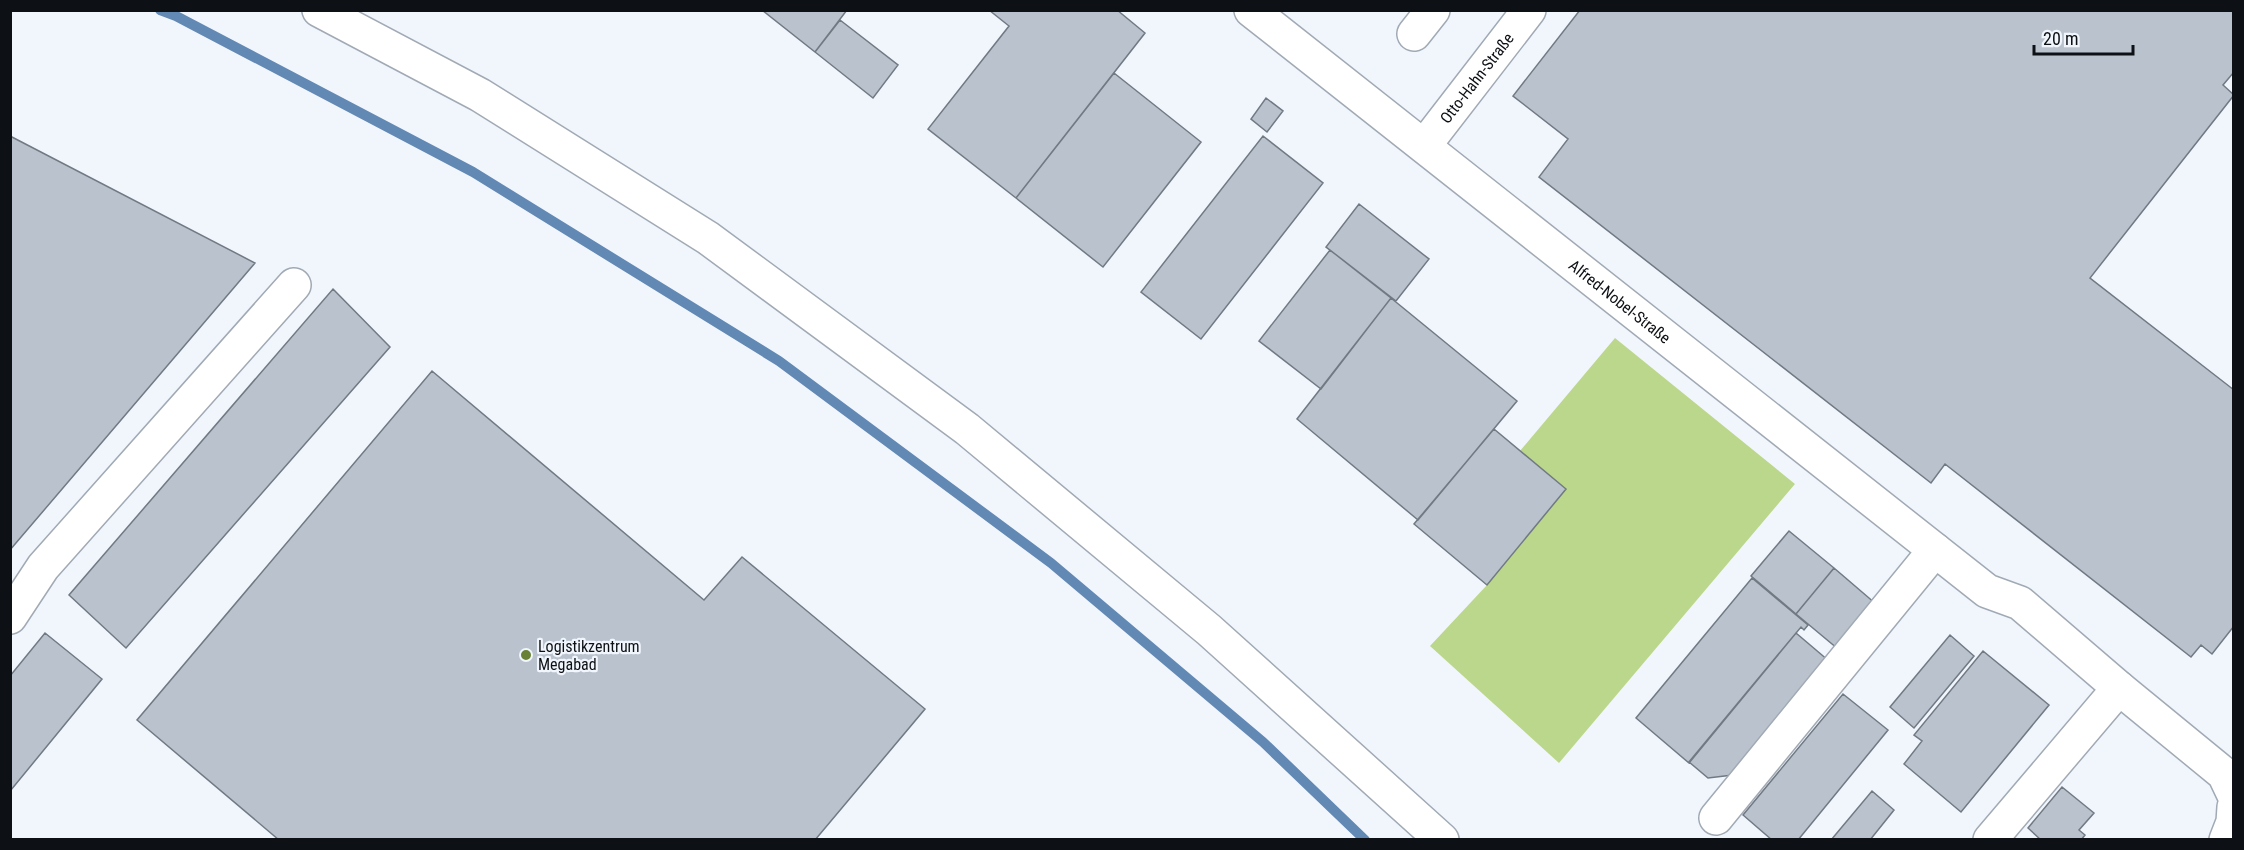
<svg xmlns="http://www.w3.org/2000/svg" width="2244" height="850" font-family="'Roboto Condensed',sans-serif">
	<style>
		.green { fill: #bbd78b }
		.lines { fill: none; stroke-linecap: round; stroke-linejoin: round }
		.stream { stroke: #6288b4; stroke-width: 10 }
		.building { fill: #b9c2cd; stroke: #717983; stroke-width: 1.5 }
		.minor-casing { stroke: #a1aab4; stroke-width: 36 }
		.major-casing { stroke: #a1aab4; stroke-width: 36 }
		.minor { stroke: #fff; stroke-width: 33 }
		.major { stroke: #fff; stroke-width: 33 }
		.poi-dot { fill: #688134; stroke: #f1f6fd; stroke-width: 2 }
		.labels { text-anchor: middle; stroke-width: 4.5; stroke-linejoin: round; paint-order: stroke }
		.street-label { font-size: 16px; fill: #0d1014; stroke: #f1f6fd }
		.poi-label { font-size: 16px; fill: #0d1014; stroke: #f1f6fd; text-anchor: start }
	</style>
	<rect width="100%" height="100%" fill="#f1f6fd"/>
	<path class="green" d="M 1615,338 L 1795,484 L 1559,763 L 1430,646 L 1487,585 L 1566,489 L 1520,451 Z"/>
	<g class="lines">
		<path class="stream" d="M 160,10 L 176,16 L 473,172 L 779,361 L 1051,563 L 1263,742 L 1365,840"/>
	</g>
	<path class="building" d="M 762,10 L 847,10 L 815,52 Z
		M 989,10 L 1117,10 L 1145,33 L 1016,198 L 928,129 L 1009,26 Z
		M 1580,10 L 2234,10 L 2234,72 L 2223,85 L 2234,95 L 2090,278 L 2234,390 L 2234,626 L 2212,654 L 2201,645 L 2191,657 L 1945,464 L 1931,483 L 1539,177 L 1568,139 L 1513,96 Z
		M 840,20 L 898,65 L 873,98 L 815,52 Z
		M 1114,73 L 1201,142 L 1103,267 L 1016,198 Z
		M 1266,98 L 1283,111 L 1267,132 L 1251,119 Z
		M 10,136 L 255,263 L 10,550 Z
		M 1263,136 L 1323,183 L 1201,339 L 1141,292 Z
		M 1359,204 L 1429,259 L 1396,301 L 1326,247 Z
		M 1330,250 L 1391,298 L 1321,389 L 1259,341 Z
		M 333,289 L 390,347 L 126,648 L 69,595 Z
		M 1391,298 L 1517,401 L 1418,520 L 1297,419 Z
		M 432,371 L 704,600 L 742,557 L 925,709 L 815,840 L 279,840 L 137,720 Z
		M 1494,429 L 1566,489 L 1487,585 L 1414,524 Z
		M 1789,531 L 1834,568 L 1796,614 L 1751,576 Z
		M 1834,568 L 1876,604 L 1838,649 L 1796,614 Z
		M 1752,578 L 1808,625 L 1804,630 L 1801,627 L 1689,763 L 1636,718 Z
		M 45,633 L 102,679 L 11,790 L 10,676 Z
		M 1796,633 L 1829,661 L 1733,775 L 1708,778 L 1689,762 Z
		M 1950,635 L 1974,656 L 1914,728 L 1890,707 Z
		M 1983,651 L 2049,705 L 1961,812 L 1904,764 L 1922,741 L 1914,735 Z
		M 1843,694 L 1888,730 L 1798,840 L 1772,840 L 1743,815 Z
		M 2062,787 L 2094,813 L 2079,830 L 2085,835 L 2081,840 L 2041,840 L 2028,828 Z
		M 1872,791 L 1894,810 L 1870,840 L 1831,840 Z"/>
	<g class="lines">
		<g class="minor-casing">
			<g id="minor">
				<path id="s1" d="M 1251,10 L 1987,591 L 2020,603 L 2119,688 L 1990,840"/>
				<path d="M 1414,34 L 1433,10"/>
				<path id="s2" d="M 1424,146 L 1529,10"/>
				<path d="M 10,617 L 43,567 L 294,285"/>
				<path d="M 2119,688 L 2224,774 L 2234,795"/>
				<path d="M 1716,818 L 1935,550"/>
				<path d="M 2226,840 L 2233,822 L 2234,807"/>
			</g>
		</g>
		<g class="major-casing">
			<path id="major" d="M 319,10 L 480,95 L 708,238 L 967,429 L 1209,630 L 1442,840"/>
		</g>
		<use href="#minor" class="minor"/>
		<use href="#major" class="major"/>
	</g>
	<circle class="poi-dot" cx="526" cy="655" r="6"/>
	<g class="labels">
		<g class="street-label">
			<text dy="6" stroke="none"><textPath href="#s2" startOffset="86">Otto-Hahn-Straße</textPath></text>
			<text dy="6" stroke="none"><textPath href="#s1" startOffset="470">Alfred-Nobel-Straße</textPath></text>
		</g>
		<g class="poi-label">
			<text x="538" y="652">Logistikzentrum<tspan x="538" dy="18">Megabad</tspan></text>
		</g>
	</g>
	<rect width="2244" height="850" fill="none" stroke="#0d1014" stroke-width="24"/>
	<path d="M2034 45v9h99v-9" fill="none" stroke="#0d1014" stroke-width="3"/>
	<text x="2043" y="45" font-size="18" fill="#0d1014" stroke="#f1f6fd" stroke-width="4.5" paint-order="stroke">20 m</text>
</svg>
